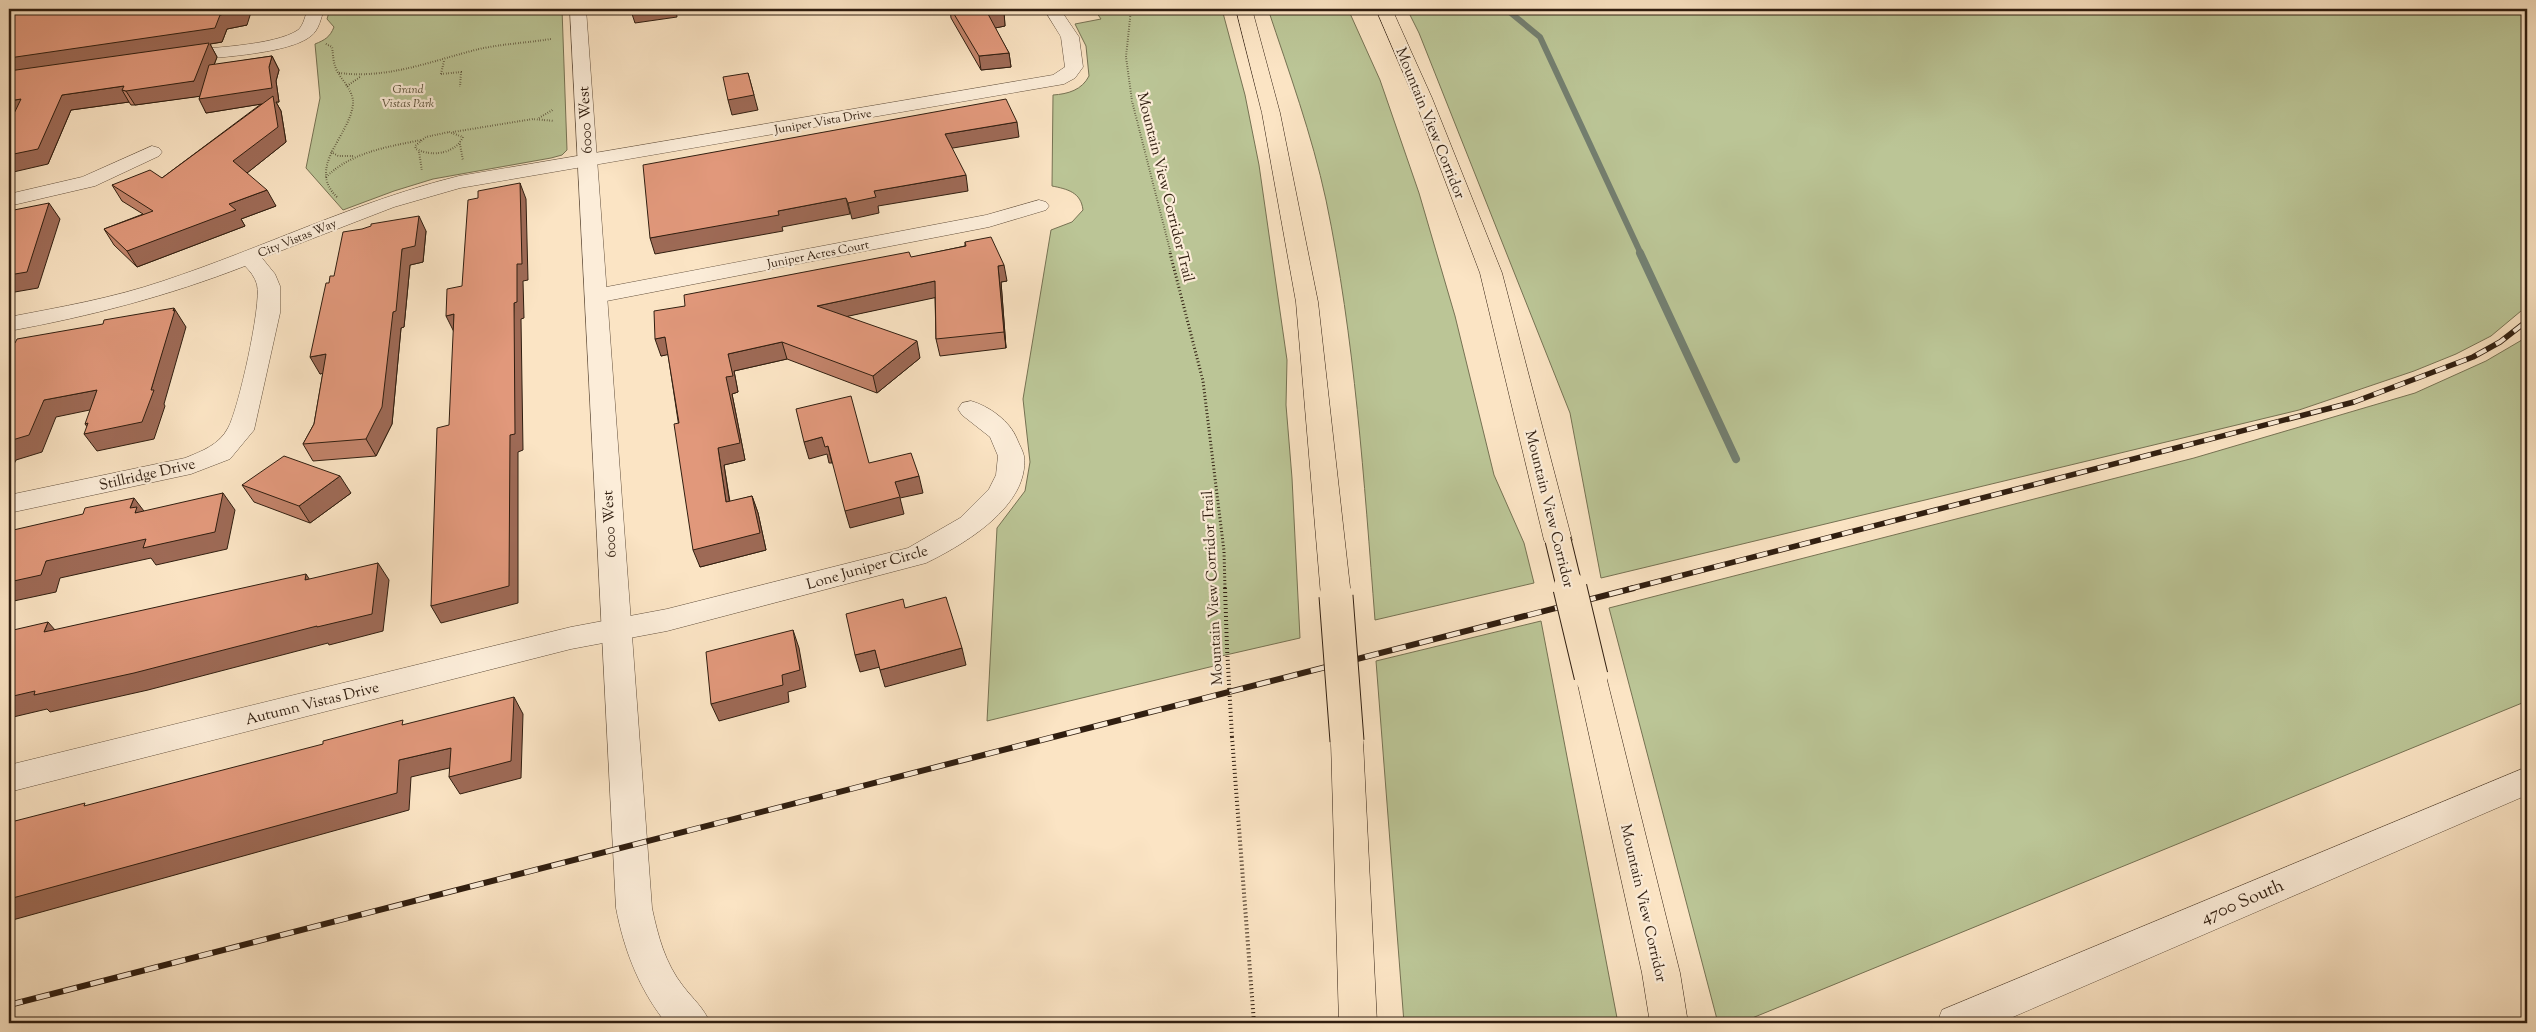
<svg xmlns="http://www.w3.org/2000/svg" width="2536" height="1032" font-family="'Sorts Mill Goudy',serif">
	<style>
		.green { fill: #bbc596; stroke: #767253 }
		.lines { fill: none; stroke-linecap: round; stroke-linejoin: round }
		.stream-far1 { stroke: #737f70; stroke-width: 6 }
		.stream { stroke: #737f70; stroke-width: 8 }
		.minor-casing { stroke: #63503d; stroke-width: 1 }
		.tertiary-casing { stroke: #63503d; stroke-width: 1 }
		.trunk-casing { stroke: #301e10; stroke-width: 1 }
		.path-far2 { stroke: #301e10; stroke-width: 2; stroke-dasharray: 0.5 2; stroke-linecap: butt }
		.path-far1 { stroke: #301e10; stroke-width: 3; stroke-dasharray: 1 2.5; stroke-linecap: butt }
		.path { stroke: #301e10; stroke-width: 4; stroke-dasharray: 1 3; stroke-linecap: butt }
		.minor { fill: #fcedd9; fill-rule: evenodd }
		.tertiary { fill: #fcedd9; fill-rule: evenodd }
		.trunk { fill: #fbe4c4; fill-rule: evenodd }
		.rail-far1-casing { stroke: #301e10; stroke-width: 5.5 }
		.rail-casing { stroke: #301e10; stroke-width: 6 }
		.rail-far1 { stroke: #fcedd9; stroke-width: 4; stroke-dasharray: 11; stroke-linecap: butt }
		.rail { stroke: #fcedd9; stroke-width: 4.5; stroke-dasharray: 14; stroke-linecap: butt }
		.trunk-bridge-far1-casing { stroke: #301e10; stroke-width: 27; stroke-linecap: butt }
		.trunk-bridge-casing { stroke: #301e10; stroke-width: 35; stroke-linecap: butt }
		.path-bridge { stroke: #301e10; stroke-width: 4; stroke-dasharray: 1 3; stroke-linecap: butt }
		.trunk-bridge-far1 { stroke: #fbe4c4; stroke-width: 25 }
		.trunk-bridge { stroke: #fbe4c4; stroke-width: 33 }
		.wall { fill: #c2836a; stroke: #301e10 }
		.shaded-wall { fill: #9e6a56; stroke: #301e10 }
		.building { fill: #e1987b; stroke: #301e10 }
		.labels { text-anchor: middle; stroke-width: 4.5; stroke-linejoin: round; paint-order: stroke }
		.far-park-label { font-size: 12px; font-style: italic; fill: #5a5038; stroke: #fcedd9 }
		.far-street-label { font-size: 12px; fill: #301e10; stroke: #fcedd9 }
		.street-label { font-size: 15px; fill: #301e10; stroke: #fcedd9 }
		.near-street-label { font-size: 18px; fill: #301e10; stroke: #fcedd9 }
	</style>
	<rect width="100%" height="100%" fill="#fbe4c4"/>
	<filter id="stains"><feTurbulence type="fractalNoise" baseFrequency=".004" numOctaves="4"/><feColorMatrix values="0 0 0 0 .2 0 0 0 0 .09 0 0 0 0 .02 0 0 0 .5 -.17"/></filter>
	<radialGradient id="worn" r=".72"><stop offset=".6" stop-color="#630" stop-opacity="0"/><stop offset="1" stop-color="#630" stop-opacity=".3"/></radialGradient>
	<path class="green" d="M 330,9 L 562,9 L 567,150 L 562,155 L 551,158 L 433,179 L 394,191 L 343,210 L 306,168 L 320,98 L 315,44 C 325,40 330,37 334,27 L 327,19 Z
		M 1094,9 L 1215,9 L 1216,13 L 1223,13 L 1245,95 L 1259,165 L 1287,360 L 1286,405 L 1292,478 L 1300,638 L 1217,657 L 1218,665 L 987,721 L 997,528 L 1025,491 L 1030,462 L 1023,399 L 1051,230 L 1072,222 L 1083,210 C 1081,192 1067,189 1052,186 L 1053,95 C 1068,94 1082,90 1089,76 L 1086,46 L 1075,24 L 1101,19 Z
		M 1268,9 L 1348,9 L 1380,80 L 1419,193 L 1455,316 L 1494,475 L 1524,543 L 1534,583 L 1375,620 C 1364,480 1355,339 1326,200 C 1312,135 1289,72 1268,9 Z
		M 1407,9 L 2527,9 L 2527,306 L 2491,336 L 2456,354 L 2414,371 L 2299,410 L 1601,578 L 1570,413 L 1419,33 Z
		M 2527,337 L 2527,701 L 1740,1023 L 1718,1023 L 1609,608 L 2194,458 L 2415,393 L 2486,361 Z
		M 1541,621 L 1618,1023 L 1404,1023 L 1376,661 Z"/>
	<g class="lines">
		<path class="stream-far1" d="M 1506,9 L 1540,37 L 1641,254"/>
		<path class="stream" d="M 1640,253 L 1736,459"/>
		<g class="minor-casing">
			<path id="minor" d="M 308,9 L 324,9 C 321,18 319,30 311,36 C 288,55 207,58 176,61 L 170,60 L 167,56 L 170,52 L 176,51 C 205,48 275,46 298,30 C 304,25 305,15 308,9 Z
				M 1044,9 L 1060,9 L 1079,37 L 1083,67 L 1075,78 L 1064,84 L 460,188 L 394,207 L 262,258 L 275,274 L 280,286 L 280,313 L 254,430 L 230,459 L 191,474 L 9,513 L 9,495 L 185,458 C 202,451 219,445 228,428 C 238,411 262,304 257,285 C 255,277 250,271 245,266 C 168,296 91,316 9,331 L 9,317 C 61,307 113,298 163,281 C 263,248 357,201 459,176 L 1053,75 L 1065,67 L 1061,37 Z
				M 152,146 L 159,148 L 162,152 L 159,156 L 95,186 L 9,206 L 9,194 L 82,177 Z
				M 1039,200 L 1046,202 L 1049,206 L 1046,210 L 989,227 L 596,303 L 588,301 L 585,296 L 588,291 L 596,289 L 986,215 Z
				M 971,401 C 989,406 1010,421 1017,439 C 1019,444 1023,451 1024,456 C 1030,506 963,545 926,563 L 667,631 L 571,649 L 9,792 L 9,765 L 571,627 L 667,609 L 908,548 L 960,518 L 989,489 L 996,475 L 998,456 L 990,437 L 962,415 L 958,409 L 962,403 Z"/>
		</g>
		<g class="tertiary-casing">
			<path id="tertiary" d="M 570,9 L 586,9 L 652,908 C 658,936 665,963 683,986 C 693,999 704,1008 710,1023 L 666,1023 C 639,989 624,950 616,908 Z
				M 2527,767 L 2527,795 L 1999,1023 L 1937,1023 L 1942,1010 Z"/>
		</g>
		<g class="trunk-casing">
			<path id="trunk" d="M 1236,9 L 1252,9 L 1280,113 L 1318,302 L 1351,596 L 1346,603 L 1336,607 L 1326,603 L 1321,596 L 1296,302 L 1262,113 Z
				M 1376,9 L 1392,9 L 1432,98 L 1502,273 L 1572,540 L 1568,547 L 1558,550 L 1548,547 L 1544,540 L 1480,273 L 1414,98 Z
				M 1591,664 L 1602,668 L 1606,676 L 1680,973 L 1688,1023 L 1650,1023 L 1642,973 L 1576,676 L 1580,668 Z
				M 1347,728 L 1358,732 L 1363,741 L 1377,1023 L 1339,1023 L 1331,741 L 1336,732 Z"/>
		</g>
		<path class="path-far2" d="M 1131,9 L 1126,57 L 1132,101 L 1171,254
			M 1081,13 L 1130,12
			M 326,44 L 332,47 C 333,53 333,60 335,66 C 339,79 354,89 353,104 C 350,136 305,168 338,198
			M 339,73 C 387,79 429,62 475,50 C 499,44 526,43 551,39
			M 441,74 L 461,72 L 460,87
			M 441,74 L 444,61
			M 347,86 L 360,77
			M 539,118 L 554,109
			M 449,132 L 463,137 C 455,154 432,157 416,149 L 415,146 L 426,137 Z
			M 453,132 L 533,119 L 554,121
			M 460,144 L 463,161
			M 331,152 L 338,156 L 354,156
			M 419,152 L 422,171
			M 326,177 C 352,152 387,147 421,140"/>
		<path class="path-far1" d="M 1170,253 L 1203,381 L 1224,551 L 1225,589"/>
		<path class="path" d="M 1225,588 L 1227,648
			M 1232,737 L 1254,1023"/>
		<use href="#minor" class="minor"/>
		<use href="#tertiary" class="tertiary"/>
		<use href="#trunk" class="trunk"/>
		<g class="rail-far1-casing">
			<path id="rail-far1" d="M 1629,589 L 2354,402 L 2473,357 L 2500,342 L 2527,321"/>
		</g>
		<g class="rail-casing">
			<path id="rail" d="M 9,1005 L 1634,588"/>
		</g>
		<use href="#rail-far1" class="rail-far1"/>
		<use href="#rail" class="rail"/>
		<g class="trunk-bridge-far1-casing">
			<path id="trunk-bridge-far1" d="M 1558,540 L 1570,589"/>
		</g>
		<g class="trunk-bridge-casing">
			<path id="trunk-bridge" d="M 1570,588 L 1591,676
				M 1336,596 L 1347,741"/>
		</g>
		<path class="path-bridge" d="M 1227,648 L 1232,737"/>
		<use href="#trunk-bridge-far1" class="trunk-bridge-far1"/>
		<use href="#trunk-bridge" class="trunk-bridge"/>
	</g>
	<path class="wall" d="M 9,9 L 247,25 L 227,29 L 222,42 L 210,44 L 217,57 L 214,65 L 272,56 L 279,70 L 276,81 L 279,102 L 276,102 L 281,111 L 286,142 L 247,173 L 276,206 L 241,219 L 245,226 L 137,267 L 114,245 L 104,229 L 143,214 L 122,201 L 112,185 L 162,178 L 261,104 L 206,113 L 200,96 L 135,105 L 131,105 L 129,102 L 71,110 L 48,164 L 13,116 L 9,117 Z
		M 950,9 L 1002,9 L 1004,12 L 1005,26 L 995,28 L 1009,53 L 1011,67 L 981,70 L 951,18 Z
		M 426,231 L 423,262 L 410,265 L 404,327 L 401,328 L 392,424 L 376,456 L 313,461 L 303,444 L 314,424 L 323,373 L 320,374 L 329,283 L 334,276 Z
		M 965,242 L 1007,281 L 1001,282 L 1006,348 L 940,356 L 936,339 L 935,297 L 847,316 L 920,358 L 877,393 L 787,359 L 734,371 L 738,392 L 732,394 L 745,460 L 724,465 L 730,502 L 752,496 L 758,513 L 766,550 L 700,567 L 668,354 L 661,356 L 685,306 L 965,246 Z
		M 242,485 L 351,493 L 310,523 L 254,502 Z"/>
	<path class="shaded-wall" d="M 241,9 L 252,9 L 247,25 L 227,29 L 222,42 L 210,44 L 217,57 L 202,96 L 135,105 L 126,91 L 122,90 L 129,102 L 71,110 L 48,164 L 9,173 L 9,155 L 62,95 L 124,86 L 194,81 L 9,74 L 9,58 L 220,15 Z
		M 649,9 L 676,9 L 677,17 L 635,23 L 631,11 Z
		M 1004,12 L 1005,26 L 990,29 L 988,14 Z
		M 1009,53 L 1011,67 L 981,70 L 979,56 Z
		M 272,56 L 279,70 L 276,81 L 279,102 L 276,102 L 281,111 L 286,142 L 242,177 L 233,161 L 274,102 L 206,113 L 199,99 L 269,67 Z
		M 748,73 L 758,110 L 732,115 L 728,100 Z
		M 21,99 L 31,114 L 9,117 L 9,101 Z
		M 1017,122 L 1019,137 L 947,149 L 945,134 Z
		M 966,175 L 968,191 L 878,206 L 879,213 L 852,219 L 848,203 L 874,191 Z
		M 520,183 L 526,199 L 528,280 L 523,281 L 524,318 L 521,319 L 523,450 L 518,452 L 518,603 L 441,623 L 431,606 L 510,435 L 514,303 Z
		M 267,190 L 276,206 L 241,219 L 245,226 L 137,267 L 127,251 L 229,204 Z
		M 846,198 L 850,214 L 782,227 L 783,231 L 655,254 L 650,238 L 778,211 Z
		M 49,203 L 60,219 L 38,288 L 9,293 L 9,275 Z
		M 419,216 L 426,231 L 423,262 L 410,265 L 404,327 L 401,328 L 392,424 L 376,456 L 366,439 L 393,312 L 402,249 Z
		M 1004,265 L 1007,281 L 1001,282 L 1006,348 L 1004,332 L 998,266 Z
		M 935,281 L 938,297 L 821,322 L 817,306 Z
		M 174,308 L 186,327 L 164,404 L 165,406 L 154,439 L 97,451 L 84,434 L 91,432 L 85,424 L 151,390 Z
		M 454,314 L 454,332 L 446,316 Z
		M 665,337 L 671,354 L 661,356 L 655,339 Z
		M 917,341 L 920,358 L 877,393 L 873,376 Z
		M 782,342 L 787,359 L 734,371 L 738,392 L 732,394 L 745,460 L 724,465 L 732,519 L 726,502 L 718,448 L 728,354 Z
		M 326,354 L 335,371 L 320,374 L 310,357 Z
		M 97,390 L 109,406 L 56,417 L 42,452 L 16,460 L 14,464 L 9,465 L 9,441 L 44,400 Z
		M 822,437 L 828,446 L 832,463 L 829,463 L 827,454 L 809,459 L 804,442 Z
		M 340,476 L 351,493 L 310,523 L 299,506 Z
		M 919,476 L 923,493 L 900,498 L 904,514 L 850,528 L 845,511 L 895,482 Z
		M 223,493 L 235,510 L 227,549 L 156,565 L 151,558 L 60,578 L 56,592 L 9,602 L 9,582 L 46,561 Z
		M 752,496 L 758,513 L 766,550 L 700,567 L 693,550 Z
		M 134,498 L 147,515 L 150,524 L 130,508 Z
		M 378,563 L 389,580 L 383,631 L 329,645 L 328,643 L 148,690 L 50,712 L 47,709 L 9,718 L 9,697 Z
		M 306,574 L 317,591 L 305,580 Z
		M 48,622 L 63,639 L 44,632 Z
		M 793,630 L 799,648 L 806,687 L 788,692 L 789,702 L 719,721 L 711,704 L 782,675 Z
		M 962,648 L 966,665 L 885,687 L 880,670 Z
		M 875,650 L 880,667 L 860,672 L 855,655 Z
		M 514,697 L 523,714 L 521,778 L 460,794 L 449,777 Z
		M 451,748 L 462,765 L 411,777 L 409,810 L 9,921 L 9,899 L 399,760 Z"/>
	<path class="building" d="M 9,9 L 241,9 L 240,11 L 220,15 L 215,28 L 9,58 Z
		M 631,9 L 649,9 L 631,11 Z
		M 951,9 L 1002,9 L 1004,12 L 988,14 L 1009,53 L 979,56 Z
		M 209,43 L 194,81 L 126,91 L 122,90 L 124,86 L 62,95 L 38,149 L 9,155 L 9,124 L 21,99 L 9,101 L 9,71 Z
		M 272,56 L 269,67 L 272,88 L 199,99 L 209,65 Z
		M 748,73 L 754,95 L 728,100 L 723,77 Z
		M 273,96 L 278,127 L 233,161 L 267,190 L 229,204 L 236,210 L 127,251 L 104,229 L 153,211 L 112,185 L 150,170 L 162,178 Z
		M 1006,99 L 1017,122 L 945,134 L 966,175 L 874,191 L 876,197 L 848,203 L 846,198 L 778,211 L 779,215 L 650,238 L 643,165 Z
		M 520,183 L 522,264 L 517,264 L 517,302 L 514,303 L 515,434 L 510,435 L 509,586 L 431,606 L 437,428 L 449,425 L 452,357 L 454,314 L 446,316 L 447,289 L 462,286 L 468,200 L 478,198 L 478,191 Z
		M 49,203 L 27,272 L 9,275 L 9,211 Z
		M 419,216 L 415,246 L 402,249 L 396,311 L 393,312 L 382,407 L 366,439 L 303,444 L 314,424 L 326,354 L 310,357 L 326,283 L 329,283 L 330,276 L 334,276 L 343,232 L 362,229 L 371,226 L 371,224 Z
		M 991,237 L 1004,265 L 998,266 L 1004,332 L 936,339 L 935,281 L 817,306 L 917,341 L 873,376 L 782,342 L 728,354 L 733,376 L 726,377 L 740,443 L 718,448 L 726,502 L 752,496 L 760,533 L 693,550 L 674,424 L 679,423 L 665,337 L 655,339 L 654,311 L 685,306 L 684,295 L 909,252 L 911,257 L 966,246 L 965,242 Z
		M 174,308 L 173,311 L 175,310 L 151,390 L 154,390 L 142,422 L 84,434 L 88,423 L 85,424 L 97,390 L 44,400 L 29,435 L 9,441 L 9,344 L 15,343 L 17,339 L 103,324 L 104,320 Z
		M 851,396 L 869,463 L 911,453 L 919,476 L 895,482 L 900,497 L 845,511 L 828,446 L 825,447 L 822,437 L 804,442 L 796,409 Z
		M 284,456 L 340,476 L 299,506 L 242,485 Z
		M 223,493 L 215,532 L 143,548 L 146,539 L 46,561 L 41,575 L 9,582 L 9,531 L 83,514 L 85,508 L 134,498 L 130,508 L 137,507 L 135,513 Z
		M 378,563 L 372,614 L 317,627 L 317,626 L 134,673 L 34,695 L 35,691 L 9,697 L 9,631 L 48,622 L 44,632 L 306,574 L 305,580 Z
		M 946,597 L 962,648 L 880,670 L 875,650 L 855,655 L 846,614 L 903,599 L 905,608 Z
		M 793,630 L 800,670 L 782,675 L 783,685 L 711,704 L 706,652 Z
		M 514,697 L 511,761 L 449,777 L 451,748 L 399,760 L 397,793 L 9,899 L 9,826 L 10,826 L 11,822 L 85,803 L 84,806 L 323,744 L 323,741 L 403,720 L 402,725 Z"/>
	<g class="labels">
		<g class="far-park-label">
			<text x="408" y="93">Grand<tspan x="408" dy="14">Vistas Park</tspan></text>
		</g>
		<g class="far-street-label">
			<text transform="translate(823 121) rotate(-10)" y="4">Juniper Vista Drive</text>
			<text transform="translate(297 238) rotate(-22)" y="4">City Vistas Way</text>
			<text transform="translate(818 254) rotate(-11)" y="4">Juniper Acres Court</text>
		</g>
		<g class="street-label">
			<text transform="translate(585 120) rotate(-93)" y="5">6000 West</text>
			<text transform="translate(1431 123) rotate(68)" y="5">Mountain View Corridor</text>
			<text transform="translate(1166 187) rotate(76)" y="5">Mountain View Corridor Trail</text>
			<text transform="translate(147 474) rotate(-13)" y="5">Stillridge Drive</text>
			<text transform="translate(1550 509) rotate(76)" y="5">Mountain View Corridor</text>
			<text transform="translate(609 524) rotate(-93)" y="5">6000 West</text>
			<text transform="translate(867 567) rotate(-16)" y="5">Lone Juniper Circle</text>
			<text transform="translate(1212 588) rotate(-93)" y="5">Mountain View Corridor Trail</text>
			<text transform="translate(312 703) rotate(-14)" y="5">Autumn Vistas Drive</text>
			<text transform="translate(1644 903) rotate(77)" y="5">Mountain View Corridor</text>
		</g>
		<g class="near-street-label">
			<text transform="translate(2242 901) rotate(-23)" y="6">4700 South</text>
		</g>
	</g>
	<rect width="2536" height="1032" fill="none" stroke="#fbe4c4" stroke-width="30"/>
	<rect x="10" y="10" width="2516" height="1012" fill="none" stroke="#301e10" stroke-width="2.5"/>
	<rect x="15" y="15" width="2506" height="1002" fill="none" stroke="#301e10"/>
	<rect width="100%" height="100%" filter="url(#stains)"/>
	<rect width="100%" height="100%" fill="url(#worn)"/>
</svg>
